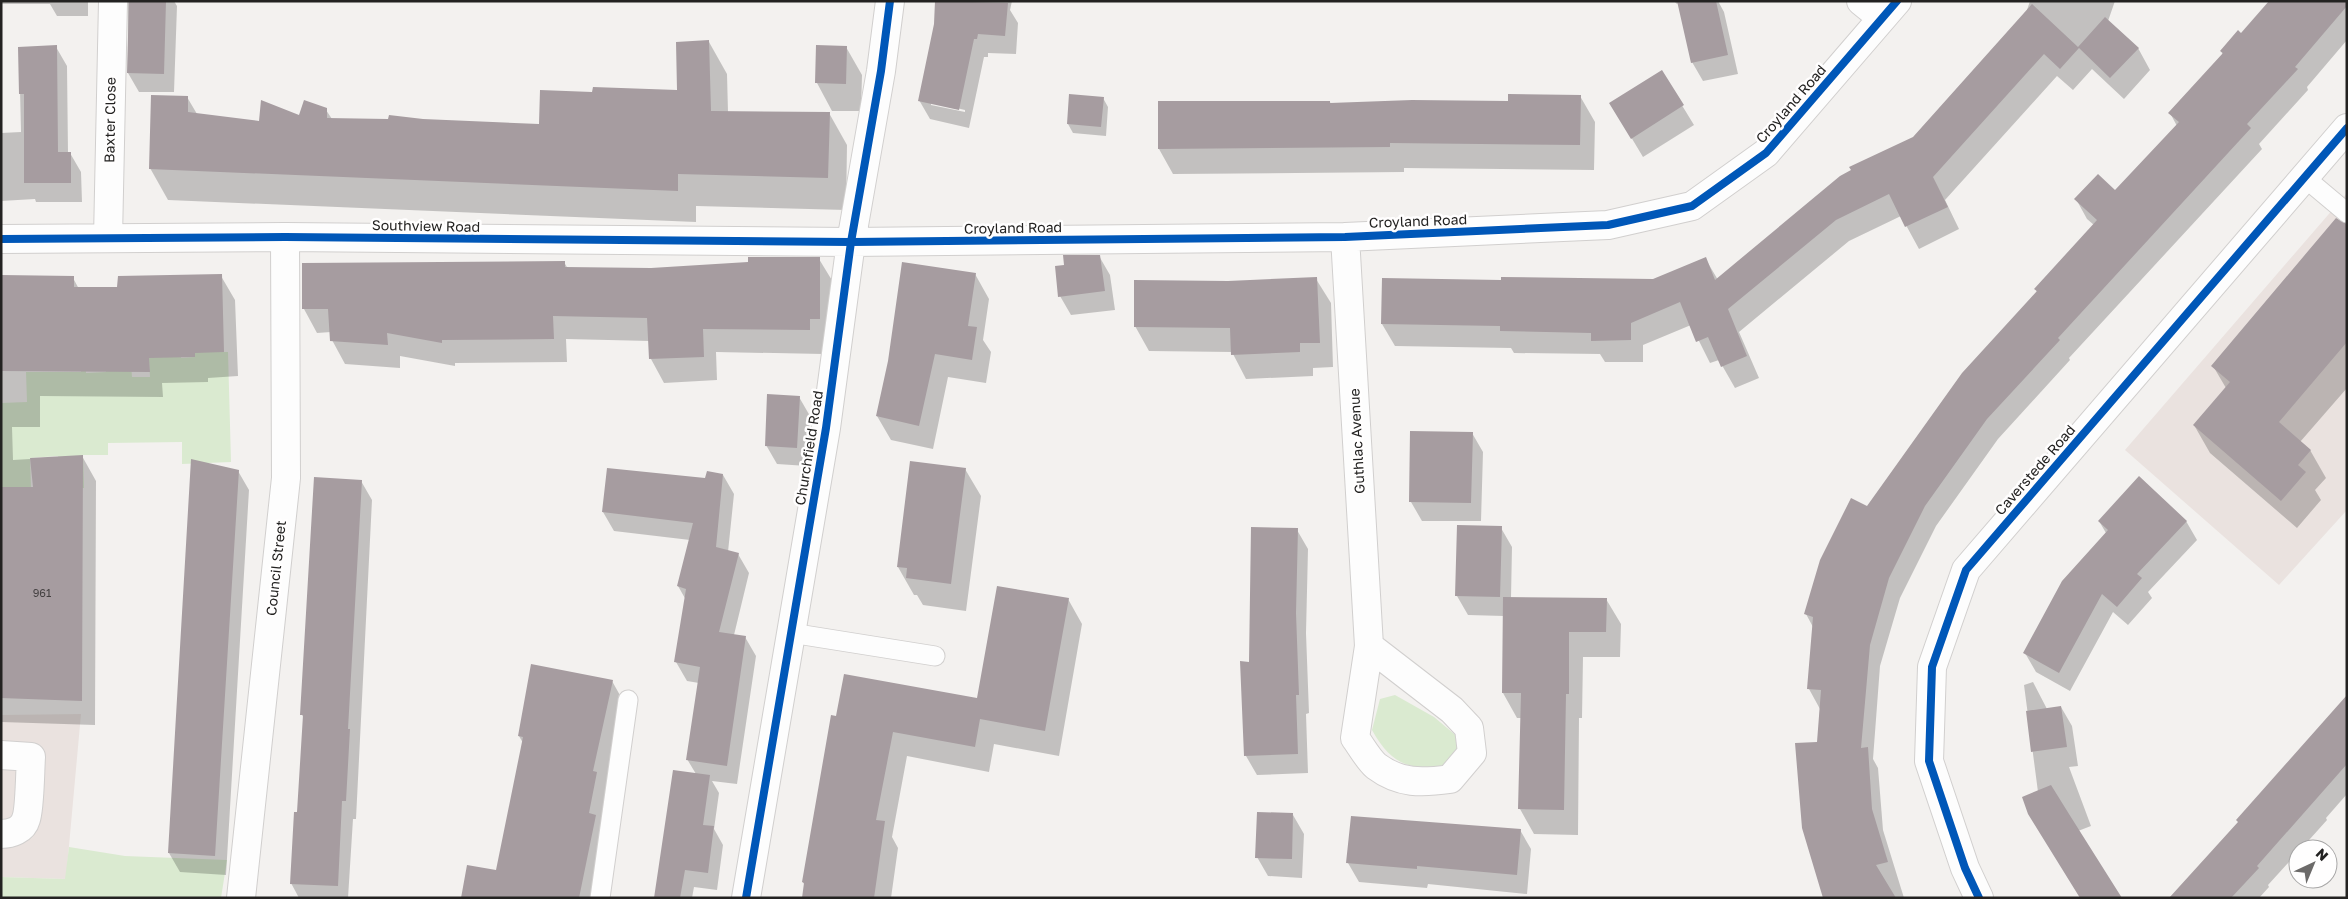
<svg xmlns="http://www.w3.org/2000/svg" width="2348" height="899" font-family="'Golos Text',sans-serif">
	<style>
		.built { fill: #eae2df }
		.green { fill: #daead0 }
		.shadow { fill: #0003; fill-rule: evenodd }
		.building { fill: #a69ca0 }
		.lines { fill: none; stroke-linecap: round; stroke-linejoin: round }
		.service-casing { stroke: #d1cfce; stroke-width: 21 }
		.minor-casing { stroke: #d1cfce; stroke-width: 30 }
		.service { stroke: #fdfdfd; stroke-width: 19 }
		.minor { stroke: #fdfdfd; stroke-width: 28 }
		.cycleway-casing { stroke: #fffefe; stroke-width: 11 }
		.cycleway { stroke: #0057b8; stroke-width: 8 }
		.labels { text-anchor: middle; stroke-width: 5; stroke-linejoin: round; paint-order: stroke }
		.number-label { font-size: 11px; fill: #444041 }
		.street-label { font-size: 14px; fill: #232221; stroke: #fffefe }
	</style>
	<rect width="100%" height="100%" fill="#f3f1ef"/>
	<path class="built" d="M 2347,193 L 2347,510 L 2279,585 L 2125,450 Z
		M 81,714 L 66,879 L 1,877 L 1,715 Z"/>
	<path class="green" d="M 80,319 L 85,319 L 86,373 L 106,372 L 105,326 L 130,351 L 132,377 L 150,377 L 147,325 L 181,353 L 181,358 L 195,357 L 194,326 L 207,352 L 228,352 L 231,462 L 182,464 L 182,442 L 108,443 L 108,455 L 83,455 L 84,488 L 76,488 L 58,461 L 58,456 L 30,458 L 31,488 L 1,487 L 1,403 L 27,402 L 26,372 L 81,372 Z
		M 1395,695 L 1434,717 L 1459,738 L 1459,755 L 1451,766 C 1411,771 1392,766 1372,730 L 1380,699 Z
		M 69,847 L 125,856 L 227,860 L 221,898 L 1,898 L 1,877 L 65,879 Z"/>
	<path class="shadow" d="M 1,1 L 88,1 L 88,16 L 57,16 L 50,4 L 1,4 Z
		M 128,1 L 174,1 L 177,6 L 174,92 L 139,92 L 128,73 Z
		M 937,1 L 1012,1 L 1010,10 L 1018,23 L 1016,54 L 988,53 L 988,57 L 984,57 L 969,128 L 930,119 L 919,100 L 935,24 ZM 931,102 L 965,110 L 965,112 L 931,105 Z
		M 1674,1 L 1718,1 L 1724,12 L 1738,74 L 1703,81 L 1692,62 L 1679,2 L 1677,4 Z
		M 2030,1 L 2115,1 L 2108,21 L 2138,48 L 2150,70 L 2124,99 L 2092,69 L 2073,90 L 2057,76 L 1945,200 L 1959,229 L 1919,249 L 1901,216 L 1849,241 L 1739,332 L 1759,378 L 1735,388 L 1719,360 L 1710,363 L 1691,325 L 1643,345 L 1643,362 L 1605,362 L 1600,354 L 1514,353 L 1511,348 L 1395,346 L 1382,324 L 1502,281 L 1654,280 L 1705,258 L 1718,280 L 1913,138 L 2026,13 Z
		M 2347,1 L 2347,40 L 2307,87 L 2308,90 L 2259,144 L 2262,149 L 2069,358 L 2070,360 L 1998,439 L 1936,526 L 1900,598 L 1880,666 L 1873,759 L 1878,768 L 1883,830 L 1904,898 L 1824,898 L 1818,743 L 1820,709 L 1809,689 L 1813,627 L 1806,614 L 1867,508 L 2037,292 L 2035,289 L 2094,225 L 2087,219 L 2076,199 L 2115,192 L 2177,126 L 2170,113 L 2223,55 L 2221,51 L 2241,35 Z
		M 709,42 L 727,74 L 728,112 L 829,113 L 847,145 L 846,210 L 696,206 L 696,222 L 168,200 L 150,168 L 187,97 L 197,114 L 260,122 L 299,117 L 326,110 L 332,119 L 540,125 L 593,94 L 678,91 Z
		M 817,46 L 846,47 L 862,75 L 861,111 L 832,111 L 817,83 Z
		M 56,47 L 67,66 L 68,153 L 70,153 L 81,172 L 82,202 L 36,202 L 35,199 L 1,201 L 1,133 L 21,132 L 19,48 Z
		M 1661,71 L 1694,125 L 1643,157 L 1622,122 Z
		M 1580,96 L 1595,122 L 1594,170 L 1404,168 L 1404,172 L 1173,174 L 1159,149 L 1330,102 L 1331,104 L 1509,102 Z
		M 1103,98 L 1108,107 L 1106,136 L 1073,133 L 1068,124 Z
		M 2347,225 L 2347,388 L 2300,442 L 2310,450 L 2326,478 L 2315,490 L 2321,500 L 2297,528 L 2210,453 L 2194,425 L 2226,388 L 2213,366 Z
		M 1099,256 L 1110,275 L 1115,310 L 1071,315 L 1060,296 L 1066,266 Z
		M 819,259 L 833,282 L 833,343 L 823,343 L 823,354 L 716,352 L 717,380 L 664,383 L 651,359 L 650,341 L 566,339 L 567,362 L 455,363 L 455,366 L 400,356 L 400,368 L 345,364 L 332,340 L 331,332 L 317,333 L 304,309 L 564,262 L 568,269 L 651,269 Z
		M 975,274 L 989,299 L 983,340 L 991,352 L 986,383 L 948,377 L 933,449 L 891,440 L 877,416 Z
		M 221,276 L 235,300 L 238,376 L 208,378 L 208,382 L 162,383 L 163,397 L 40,396 L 40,427 L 12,427 L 13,460 L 82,456 L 96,481 L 95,725 L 1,722 L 1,277 L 73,278 L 79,289 L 118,289 Z
		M 1316,279 L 1331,303 L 1333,367 L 1313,368 L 1313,376 L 1246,379 L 1232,352 L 1149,351 L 1135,326 L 1229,283 Z
		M 799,397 L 810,416 L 807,466 L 777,464 L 766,445 Z
		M 1472,433 L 1483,452 L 1481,521 L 1422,521 L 1411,502 Z
		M 912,462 L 965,469 L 981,496 L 966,611 L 923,605 L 917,595 L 914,595 L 898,567 Z
		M 608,469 L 706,480 L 723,475 L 734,494 L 728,552 L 738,554 L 749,573 L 734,635 L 745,637 L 756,656 L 737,784 L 712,781 L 719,793 L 714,829 L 723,845 L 717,890 L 694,887 L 692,898 L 655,898 L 696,774 L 687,759 L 699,683 L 687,681 L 676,662 L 686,600 L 678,586 L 690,540 L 614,531 L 603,512 Z
		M 238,471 L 249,490 L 226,875 L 180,872 L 169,853 Z
		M 361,481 L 372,500 L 356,819 L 353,819 L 348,898 L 299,898 L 291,883 L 299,814 L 304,718 L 302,715 Z
		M 2099,521 L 2186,521 L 2197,540 L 2148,592 L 2152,598 L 2128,625 L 2113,612 L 2070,691 L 2036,672 L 2025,653 L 2106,533 Z
		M 1501,528 L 1512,547 L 1511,598 L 1606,599 L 1621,624 L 1620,657 L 1583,657 L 1582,718 L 1579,718 L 1578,835 L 1534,834 L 1520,809 L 1521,718 L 1517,718 L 1503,693 L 1504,616 L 1468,615 L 1457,596 Z
		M 1297,530 L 1308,549 L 1306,633 L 1309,713 L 1306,714 L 1308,773 L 1257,775 L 1246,756 L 1251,663 Z
		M 1068,599 L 1082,624 L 1059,756 L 994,744 L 989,772 L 907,756 L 892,837 L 898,848 L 891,898 L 803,898 L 805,886 L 803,882 L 832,717 L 978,700 Z
		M 612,681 L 626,706 L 598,898 L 462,898 L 497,872 L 523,743 L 519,736 Z
		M 2033,682 L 2047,709 L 2061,707 L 2072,726 L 2078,766 L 2069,767 L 2091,826 L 2078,831 L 2038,792 L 2024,685 Z
		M 2347,696 L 2347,794 L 2326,818 L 2327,820 L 2301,849 L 2298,849 L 2298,852 L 2268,885 L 2269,887 L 2259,898 L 2172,898 L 2239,823 Z
		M 1293,815 L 1304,834 L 1302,878 L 1268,876 L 1257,857 Z
		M 1520,830 L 1531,849 L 1527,894 L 1428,884 L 1427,888 L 1359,882 L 1348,863 Z"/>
	<path class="building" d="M 129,1 L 166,1 L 164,74 L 127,73 Z
		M 935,1 L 1008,3 L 1005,36 L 978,34 L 977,39 L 974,39 L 959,110 L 918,101 L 934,24 Z
		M 1677,1 L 1716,1 L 1728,55 L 1691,63 Z
		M 2269,1 L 2347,1 L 2347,6 L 2295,67 L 2298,69 L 2247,124 L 2251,128 L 2058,338 L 2060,340 L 1987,419 L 1925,506 L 1889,578 L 1870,645 L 1861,748 L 1868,747 L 1872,809 L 1888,862 L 1876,865 L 1896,898 L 1823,898 L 1802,828 L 1795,743 L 1817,742 L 1821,690 L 1807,689 L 1813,617 L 1804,614 L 1820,560 L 1851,498 L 1867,506 L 1962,373 L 2037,291 L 2034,289 L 2097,220 L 2074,199 L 2098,174 L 2115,190 L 2179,122 L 2168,113 L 2223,53 L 2220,51 L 2238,30 L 2241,33 Z
		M 2032,4 L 2078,47 L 2105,17 L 2139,48 L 2110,78 L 2079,48 L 2060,69 L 2044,54 L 1933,177 L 1948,207 L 1905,227 L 1889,194 L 1836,220 L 1728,309 L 1747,356 L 1721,367 L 1708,337 L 1696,342 L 1680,302 L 1631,323 L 1631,340 L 1591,341 L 1591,333 L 1500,331 L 1500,326 L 1381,324 L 1382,278 L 1501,280 L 1501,277 L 1653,279 L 1706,257 L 1715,280 L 1840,176 L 1851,170 L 1849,167 L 1913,137 Z
		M 709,40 L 711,111 L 830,112 L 828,178 L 678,174 L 678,191 L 149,169 L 151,95 L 188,96 L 188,112 L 259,121 L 261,100 L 299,115 L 304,100 L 327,108 L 327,118 L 388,119 L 389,115 L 423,119 L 539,124 L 540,90 L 592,92 L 593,87 L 677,90 L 676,42 Z
		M 57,45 L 58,152 L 71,152 L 71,183 L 24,183 L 24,94 L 19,94 L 18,47 Z
		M 816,45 L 847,46 L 846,84 L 815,83 Z
		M 1662,70 L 1684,105 L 1631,139 L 1609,103 Z
		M 1069,94 L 1104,97 L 1101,127 L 1067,124 Z
		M 1508,94 L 1581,95 L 1580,145 L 1390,143 L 1390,147 L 1158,149 L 1158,101 L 1330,101 L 1330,103 L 1412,100 L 1508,101 Z
		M 2336,218 L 2347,224 L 2347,342 L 2279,422 L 2311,450 L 2298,465 L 2306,472 L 2281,501 L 2193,425 L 2230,382 L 2211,366 Z
		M 1063,255 L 1100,255 L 1105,291 L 1058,297 L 1055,266 L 1064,265 Z
		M 748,257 L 820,257 L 820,319 L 810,319 L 810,330 L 703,329 L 704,357 L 649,359 L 647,318 L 553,316 L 554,339 L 442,340 L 442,343 L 387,333 L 388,345 L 330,341 L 328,309 L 302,309 L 302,263 L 565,261 L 565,267 L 651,268 L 748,262 Z
		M 902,262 L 976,273 L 968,326 L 977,327 L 972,360 L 935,354 L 919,426 L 876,416 L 888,361 Z
		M 222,274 L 224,352 L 195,353 L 195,357 L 149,358 L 150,372 L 1,371 L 1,275 L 74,276 L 74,287 L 117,287 L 118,276 Z
		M 1317,277 L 1320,343 L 1300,343 L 1300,352 L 1231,355 L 1230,328 L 1134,327 L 1134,280 L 1228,281 Z
		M 767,394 L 800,396 L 797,448 L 765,446 Z
		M 1410,431 L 1473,432 L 1471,503 L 1409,502 Z
		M 83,455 L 82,701 L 1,698 L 1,487 L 33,487 L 30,458 Z
		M 191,459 L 239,470 L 215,856 L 168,853 Z
		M 910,461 L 966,468 L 951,584 L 906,578 L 907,568 L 897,567 Z
		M 607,468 L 705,478 L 707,471 L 723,474 L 716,547 L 739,553 L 719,632 L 746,636 L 727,766 L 686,760 L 700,667 L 674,662 L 686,589 L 677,586 L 693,523 L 602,512 Z
		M 2139,476 L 2187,521 L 2137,574 L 2142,578 L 2117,607 L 2102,594 L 2059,673 L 2023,653 L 2062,581 L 2108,530 L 2098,521 Z
		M 314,477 L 362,480 L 348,729 L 350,729 L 346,801 L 342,801 L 338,886 L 290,884 L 294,812 L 297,812 L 303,715 L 300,715 Z
		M 1457,525 L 1502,526 L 1500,597 L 1455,596 Z
		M 1251,527 L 1298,528 L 1296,613 L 1299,695 L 1296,695 L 1298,754 L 1244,756 L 1240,661 L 1249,662 Z
		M 997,586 L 1069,598 L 1045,731 L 980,719 L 975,747 L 893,732 L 876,820 L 885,821 L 874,898 L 802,898 L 804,883 L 802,882 L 831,715 L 836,716 L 844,674 L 977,698 Z
		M 1503,597 L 1607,598 L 1606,632 L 1569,632 L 1569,694 L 1566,694 L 1564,810 L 1518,809 L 1521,693 L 1502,693 Z
		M 531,664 L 613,680 L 593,771 L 597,772 L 589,813 L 596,815 L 579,898 L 461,898 L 467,865 L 496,870 L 523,737 L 518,736 Z
		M 2347,695 L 2347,764 L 2257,866 L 2259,868 L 2231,898 L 2169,898 L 2238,822 L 2236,820 Z
		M 2061,706 L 2067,747 L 2031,752 L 2026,711 Z
		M 673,770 L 710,775 L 703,825 L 714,826 L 708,873 L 685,870 L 680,898 L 654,898 Z
		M 2051,785 L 2069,814 L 2122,898 L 2080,898 L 2028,814 L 2022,797 Z
		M 1257,812 L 1293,813 L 1292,859 L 1255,858 Z
		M 1351,816 L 1521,829 L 1517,875 L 1417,866 L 1417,869 L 1346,863 Z"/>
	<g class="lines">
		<g class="service-casing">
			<path id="service" d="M 2304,177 L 2347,213
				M 791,633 L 935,656
				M 600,898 L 628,700"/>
		</g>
		<g class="minor-casing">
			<path id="minor" d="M 1861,1 L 1882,18
				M 1345,237 L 1369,646 L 1452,710 L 1469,728 L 1472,753 L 1450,779 C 1422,783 1400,784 1376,766 C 1368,759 1361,746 1355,738 L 1369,646
				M 108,238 L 113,1
				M 1,239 L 285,237 L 851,242 L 1345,237 L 1608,225 L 1692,206 L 1766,153 L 1897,1
				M 1,755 L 31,757 C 30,770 30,809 26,819 C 23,830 11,834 1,834
				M 241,898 L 286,478 L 285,237
				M 746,898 L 826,428 L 851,242 L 881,71 L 890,1
				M 1979,898 L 1965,868 L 1929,761 L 1932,667 L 1966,570 L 2347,128"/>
		</g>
		<use href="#service" class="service"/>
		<use href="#minor" class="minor"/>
		<g class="cycleway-casing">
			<path id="cycleway" d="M 1,239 L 285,237 L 851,242 L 1345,237 L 1608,225 L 1692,206 L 1766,153 L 1897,1
				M 746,898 L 826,428 L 851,242 L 881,71 L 890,1
				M 1979,898 L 1965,868 L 1929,761 L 1932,667 L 1966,570 L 2347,128"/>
		</g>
		<use href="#cycleway" class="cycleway"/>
	</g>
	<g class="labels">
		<g class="number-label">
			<text x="42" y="597">961</text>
		</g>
		<g class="street-label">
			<text transform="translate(1791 104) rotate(-49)" y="5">Croyland Road</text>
			<text transform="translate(110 120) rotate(-89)" y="5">Baxter Close</text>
			<text transform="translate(1418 221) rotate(-2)" y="5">Croyland Road</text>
			<text transform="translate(426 226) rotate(1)" y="5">Southview Road</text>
			<text transform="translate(1013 228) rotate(-1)" y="5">Croyland Road</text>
			<text transform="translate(1357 441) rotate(-93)" y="5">Guthlac Avenue</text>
			<text transform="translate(809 448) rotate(-81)" y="5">Churchfield Road</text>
			<text transform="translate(2035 470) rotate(-49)" y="5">Caverstede Road</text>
			<text transform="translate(276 568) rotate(-84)" y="5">Council Street</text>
		</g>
	</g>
	<rect width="2348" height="899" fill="none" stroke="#232221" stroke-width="5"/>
	<g transform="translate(2313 864) rotate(44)"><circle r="24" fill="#fffefe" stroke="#a7a6a6"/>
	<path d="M0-4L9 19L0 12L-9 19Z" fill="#6c6a69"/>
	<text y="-8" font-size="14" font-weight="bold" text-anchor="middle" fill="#232221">N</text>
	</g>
</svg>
